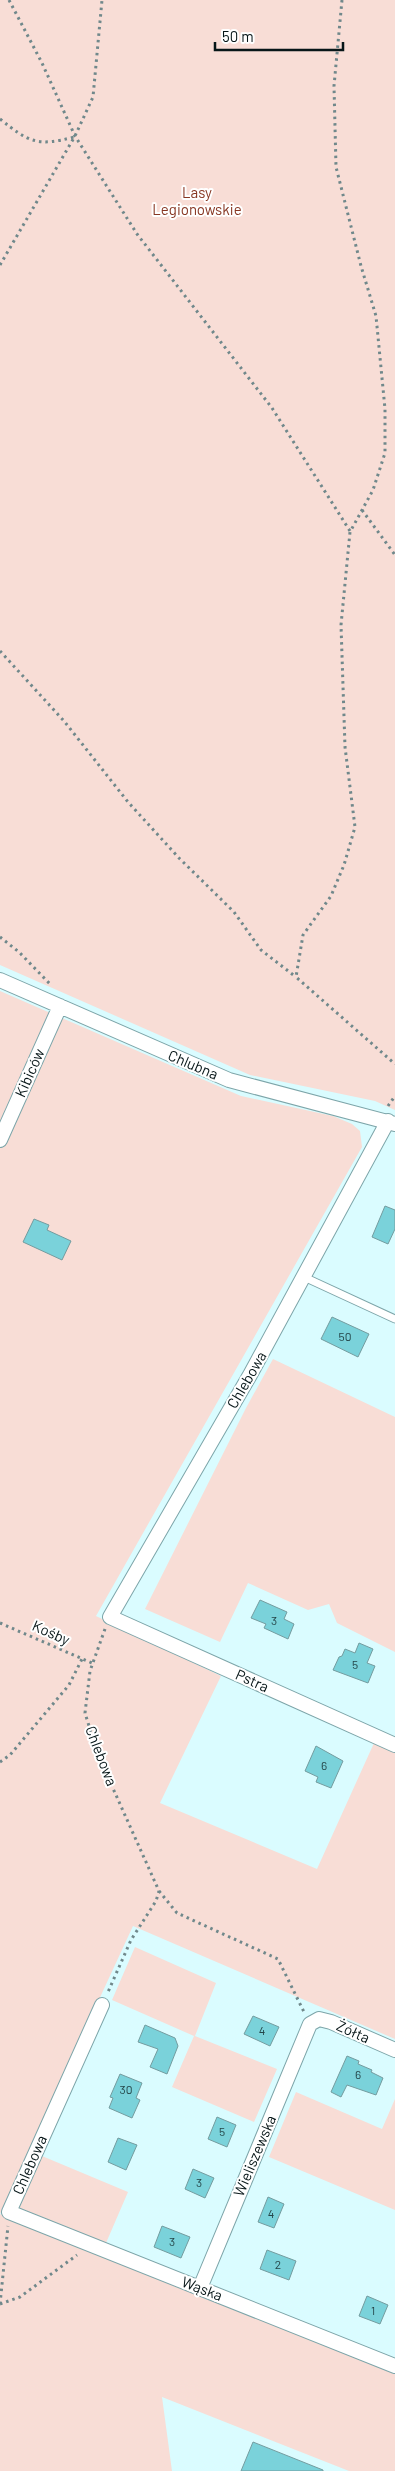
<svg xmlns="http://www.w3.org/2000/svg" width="395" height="2471" font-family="Barlow,sans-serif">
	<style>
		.green { fill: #f8ddd6 }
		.building { fill: #7ad2da; stroke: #749c9f }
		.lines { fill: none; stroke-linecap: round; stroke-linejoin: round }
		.service-casing { stroke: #7da5a9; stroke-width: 9 }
		.minor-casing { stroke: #7da5a9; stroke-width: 16 }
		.path { stroke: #70888b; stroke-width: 3; stroke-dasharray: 2.5 4; stroke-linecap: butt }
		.service { stroke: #fff; stroke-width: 7 }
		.minor { stroke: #fff; stroke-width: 14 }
		.labels { text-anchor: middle; stroke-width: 4; stroke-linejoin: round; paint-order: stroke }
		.number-label { font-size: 12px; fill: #244548 }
		.park-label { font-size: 15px; fill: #873622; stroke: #fff }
		.street-label { font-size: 15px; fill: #071618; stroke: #fff }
	</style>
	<rect width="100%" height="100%" fill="#dafcff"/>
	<path class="green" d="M 0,0 L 395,0 L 395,1110 L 375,1101 L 250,1075 L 0,965 Z
		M 0,991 L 241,1096 L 333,1116 L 352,1124 L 360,1131 L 362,1147 L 96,1616 L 221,1676 L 160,1803 L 317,1869 L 374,1743 L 395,1752 L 395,2039 L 133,1926 L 0,2214 L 395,2372 L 395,2471 L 349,2471 L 162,2397 L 172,2471 L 0,2471 Z
		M 273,1359 L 395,1417 L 395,1652 L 337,1623 L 329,1604 L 308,1610 L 248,1583 L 220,1642 L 145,1609 L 246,1408 Z
		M 135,1947 L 216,1983 L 195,2036 L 277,2069 L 254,2122 L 172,2087 L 194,2036 L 112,2000 Z
		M 296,2092 L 382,2129 L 395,2099 L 395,2210 L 269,2157 Z
		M 42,2156 L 128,2192 L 106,2243 L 18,2209 Z"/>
	<path class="building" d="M 385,1206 L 395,1210 L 395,1229 L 388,1244 L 372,1237 Z
		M 34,1219 L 49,1225 L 47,1230 L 71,1241 L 62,1260 L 23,1242 Z
		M 332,1317 L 369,1334 L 358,1357 L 321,1339 Z
		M 260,1600 L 287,1612 L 284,1619 L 294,1624 L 288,1639 L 264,1628 L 266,1624 L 251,1618 Z
		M 359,1643 L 373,1649 L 367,1663 L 375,1666 L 368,1683 L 333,1670 L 339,1657 L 342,1656 L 345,1649 L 355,1653 Z
		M 316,1746 L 343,1761 L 331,1788 L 316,1782 L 318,1777 L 305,1771 Z
		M 253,2016 L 279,2027 L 270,2046 L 244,2034 Z
		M 145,2025 L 175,2038 L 178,2046 L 167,2074 L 150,2067 L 158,2049 L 138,2042 Z
		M 347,2056 L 359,2061 L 358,2064 L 372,2070 L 371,2072 L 383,2078 L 376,2095 L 347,2085 L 341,2097 L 331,2092 Z
		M 120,2074 L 142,2083 L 136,2098 L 140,2100 L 132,2118 L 109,2108 L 113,2098 L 110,2097 Z
		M 217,2117 L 236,2125 L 227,2147 L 208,2139 Z
		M 118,2138 L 137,2145 L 126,2170 L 108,2162 Z
		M 193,2169 L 214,2178 L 205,2198 L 185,2189 Z
		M 268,2197 L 284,2204 L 274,2228 L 258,2222 Z
		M 162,2226 L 190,2237 L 181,2258 L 154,2247 Z
		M 267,2250 L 296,2261 L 289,2280 L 260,2269 Z
		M 367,2296 L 388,2305 L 380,2324 L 359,2316 Z
		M 253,2442 L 323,2470 L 323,2471 L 241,2471 Z"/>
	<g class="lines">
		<g class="service-casing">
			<path id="service" d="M 304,1277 L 395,1319"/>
		</g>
		<g class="minor-casing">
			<path id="minor" d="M 0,980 L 229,1080 L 395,1124
				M 388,1121 L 250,1375 L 110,1617 L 395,1745
				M 0,1140 L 60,1006
				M 102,2005 L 9,2212 L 395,2366
				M 200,2288 L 310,2024 L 319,2019 L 331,2022 L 395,2050"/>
		</g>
		<path class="path" d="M 9,0 L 42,63 L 75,136 L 137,234 L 272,408 L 350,531
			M 342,0 L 334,86 L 336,167 L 361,266 L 376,316 L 385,409 L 385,453 L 373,490 L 350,532 L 341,625 L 345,747 L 355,827 L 344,865 L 331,896 L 303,935 L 296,977 L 395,1064
			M 0,119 C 29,142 37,147 74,137
			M 0,265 L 75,136 L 93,97 L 102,0
			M 362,510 L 395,555
			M 0,651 L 64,721 L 128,802 L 179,858 L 234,912 L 261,950 L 296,977
			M 0,937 L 19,952 L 50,984
			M 388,1106 L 395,1096
			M 0,1623 L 92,1663
			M 105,1629 L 90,1671 L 85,1713 L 98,1755 L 159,1891 L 156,1901 L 131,1940 L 108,1992
			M 0,1762 L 10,1755 L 69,1685 L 82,1659
			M 159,1891 L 177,1913 L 278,1959 L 304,2012
			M 0,2304 L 20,2297 L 77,2255
			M 0,2304 L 8,2226"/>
		<use href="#service" class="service"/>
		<use href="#minor" class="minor"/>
	</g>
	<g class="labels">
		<g class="number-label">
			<text x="345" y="1341">50</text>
			<text x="274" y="1625">3</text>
			<text x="355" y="1669">5</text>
			<text x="324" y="1770">6</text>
			<text x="262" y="2035">4</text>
			<text x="358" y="2079">6</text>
			<text x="126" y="2094">30</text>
			<text x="222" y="2136">5</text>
			<text x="199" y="2187">3</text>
			<text x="271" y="2218">4</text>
			<text x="172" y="2246">3</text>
			<text x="278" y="2269">2</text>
			<text x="373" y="2315">1</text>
		</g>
		<g class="park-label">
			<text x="197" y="198">Lasy<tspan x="197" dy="17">Legionowskie</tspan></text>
		</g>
		<g class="street-label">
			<text transform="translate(193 1065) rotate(23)" y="5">Chlubna</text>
			<text transform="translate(30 1073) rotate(-66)" y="5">Kibiców</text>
			<text transform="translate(247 1380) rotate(-60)" y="5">Chlebowa</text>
			<text transform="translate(51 1633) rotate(24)" y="5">Kośby</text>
			<text transform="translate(252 1681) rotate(24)" y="5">Pstra</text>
			<text transform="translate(101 1756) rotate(69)" y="5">Chlebowa</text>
			<text transform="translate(353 2032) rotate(24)" y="5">Żółta</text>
			<text transform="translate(255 2156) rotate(-67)" y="5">Wieliszewska</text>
			<text transform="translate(30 2165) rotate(-66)" y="5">Chlebowa</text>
			<text transform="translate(202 2289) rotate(21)" y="5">Wąska</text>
		</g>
	</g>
	<path d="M215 42v8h128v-8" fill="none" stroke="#071618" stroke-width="2.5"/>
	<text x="222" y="42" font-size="15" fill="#071618" stroke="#ffffff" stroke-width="4" paint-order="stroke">50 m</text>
</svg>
